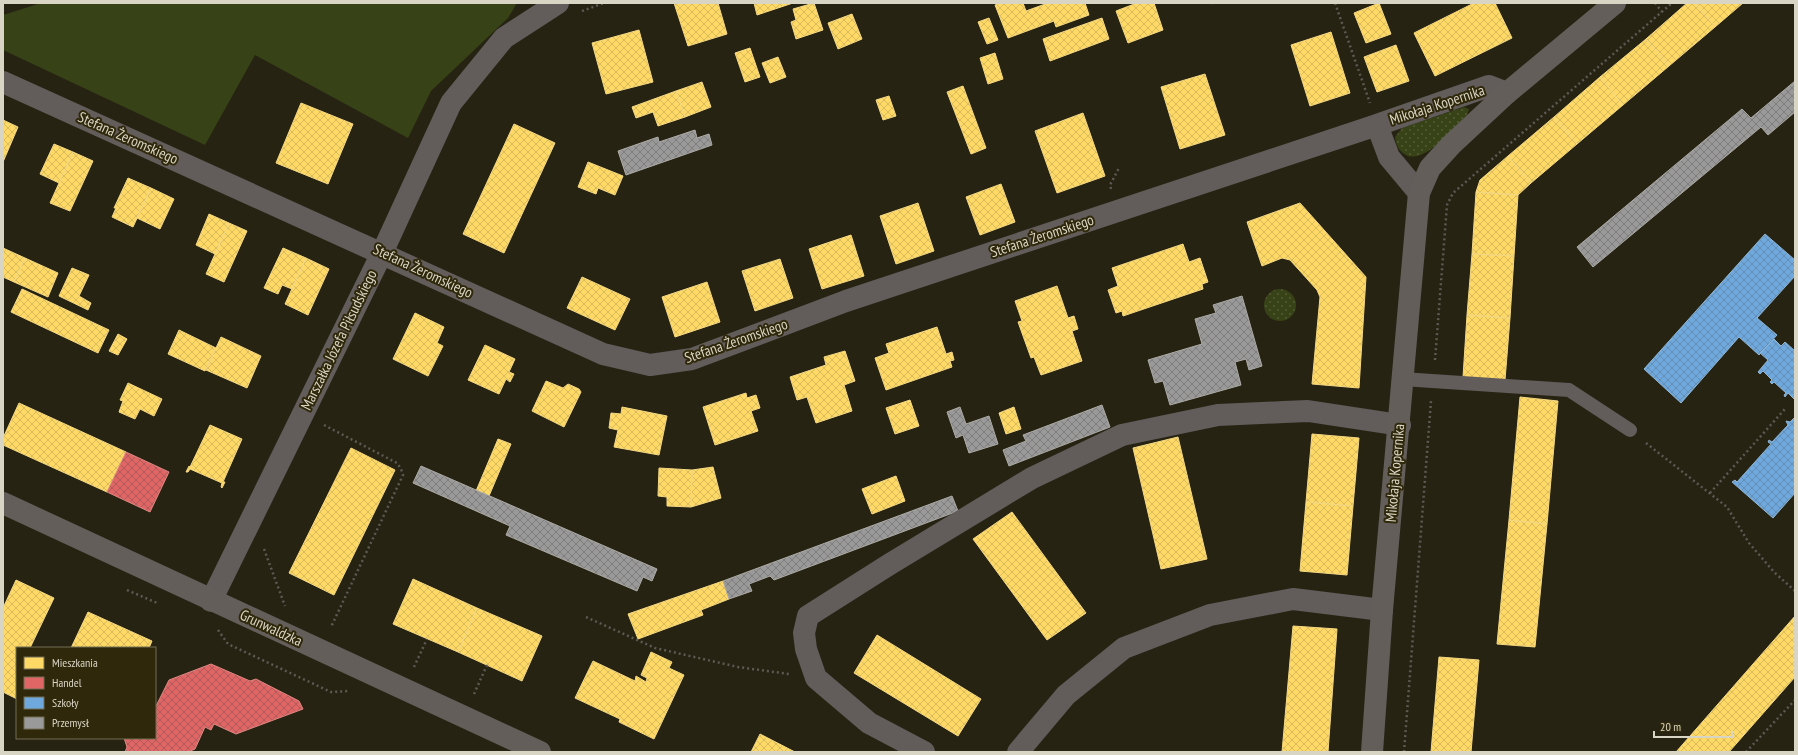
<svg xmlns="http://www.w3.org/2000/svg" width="1798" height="755" font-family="'PT Sans Narrow',sans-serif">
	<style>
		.grass { fill: url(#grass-dots) }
		.park { fill: #374217 }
		.homes { fill: url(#homes-cross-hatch); stroke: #f4d882 }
		.shops { fill: url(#shops-cross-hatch); stroke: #de8782 }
		.schools { fill: url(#schools-cross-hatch); stroke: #8fb6d5 }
		.industry { fill: url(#industry-cross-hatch); stroke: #acaba6 }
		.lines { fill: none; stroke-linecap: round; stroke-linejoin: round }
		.path { stroke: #5d5953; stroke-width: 2.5; stroke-dasharray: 2 3; stroke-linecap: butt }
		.lane { stroke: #625c5a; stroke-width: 14 }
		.street { stroke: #625c5a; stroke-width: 22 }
		.secondary { stroke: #635e5a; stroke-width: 22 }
		.labels { text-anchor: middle; stroke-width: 4; stroke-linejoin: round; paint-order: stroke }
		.street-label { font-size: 15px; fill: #d9d5c5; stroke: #2f280b }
	</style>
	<defs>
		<pattern id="grass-dots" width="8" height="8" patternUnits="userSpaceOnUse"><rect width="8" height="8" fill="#374217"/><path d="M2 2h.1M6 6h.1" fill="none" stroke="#535c37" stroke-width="1.8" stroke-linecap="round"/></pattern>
		<pattern id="homes-cross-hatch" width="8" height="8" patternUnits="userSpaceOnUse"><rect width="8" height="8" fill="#ffd966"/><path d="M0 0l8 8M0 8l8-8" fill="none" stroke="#d9ba5d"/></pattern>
		<pattern id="shops-cross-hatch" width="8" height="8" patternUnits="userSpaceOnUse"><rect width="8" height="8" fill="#e06666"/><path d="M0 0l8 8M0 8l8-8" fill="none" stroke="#b05b59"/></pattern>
		<pattern id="schools-cross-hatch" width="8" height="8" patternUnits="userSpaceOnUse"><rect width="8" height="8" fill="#6fa8dc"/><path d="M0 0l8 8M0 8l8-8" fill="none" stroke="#648eb4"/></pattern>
		<pattern id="industry-cross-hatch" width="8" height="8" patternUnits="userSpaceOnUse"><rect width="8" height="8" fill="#999"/><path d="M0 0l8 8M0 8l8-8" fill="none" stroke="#7f7e7d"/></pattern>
	</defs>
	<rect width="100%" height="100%" fill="#272313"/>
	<path class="grass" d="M 1464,107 L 1469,109 L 1467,115 C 1455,127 1421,169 1403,153 C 1397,148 1396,144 1395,137 L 1402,128 Z
		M1264 305a16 16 0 1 1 32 0a16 16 0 1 1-32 0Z"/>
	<path class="park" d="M 41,3 L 517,3 L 508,18 L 431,91 L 408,138 L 255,55 L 205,145 L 3,50 L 3,15 Z"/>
	<path class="homes" d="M 674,3 L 718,3 L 727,34 L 688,46 Z
		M 754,3 L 793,3 L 757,15 Z
		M 814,3 L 823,30 L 796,39 L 791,22 L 796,20 L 793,9 Z
		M 1001,3 L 1023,3 L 1026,11 L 1048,3 L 1085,3 L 1089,15 L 1056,27 L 1054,21 L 1008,38 L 995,5 Z
		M 1137,3 L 1154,3 L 1163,30 L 1128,43 L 1116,11 Z
		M 1379,3 L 1391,34 L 1366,43 L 1354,13 Z
		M 1474,3 L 1495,3 L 1512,38 L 1435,76 L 1414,33 Z
		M 1687,3 L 1695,3 L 1715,27 L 1669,66 L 1646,39 Z
		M 1695,3 L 1743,3 L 1715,27 Z
		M 852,14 L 862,39 L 838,49 L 828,23 Z
		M 989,18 L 998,40 L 987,44 L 978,22 Z
		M 1102,18 L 1109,39 L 1050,61 L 1043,39 Z
		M 639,30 L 653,82 L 606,94 L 592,43 Z
		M 1331,32 L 1350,93 L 1310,106 L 1291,45 Z
		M 1646,39 L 1669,66 L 1623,105 L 1600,77 Z
		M 1396,45 L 1409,81 L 1377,92 L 1364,57 Z
		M 750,48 L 760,77 L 745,82 L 735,53 Z
		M 995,53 L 1003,79 L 988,84 L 980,58 Z
		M 778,57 L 786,77 L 770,83 L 762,63 Z
		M 1205,74 L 1225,135 L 1180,149 L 1161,87 Z
		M 1600,77 L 1623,105 L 1577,144 L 1554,117 Z
		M 702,82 L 711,107 L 685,117 L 676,91 Z
		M 963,86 L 986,148 L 971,154 L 947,92 Z
		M 676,91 L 685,117 L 658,126 L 653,112 L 636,118 L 632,107 Z
		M 889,96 L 896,116 L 883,120 L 876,100 Z
		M 301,103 L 353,124 L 328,184 L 276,163 Z
		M 1083,113 L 1105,176 L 1057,193 L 1035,131 Z
		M 1554,117 L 1577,144 L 1531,183 L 1508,156 Z
		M 3,120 L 18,127 L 3,162 Z
		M 514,124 L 555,143 L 504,253 L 463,234 Z
		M 54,144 L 73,152 L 59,183 L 40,174 Z
		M 73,152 L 93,161 L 70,211 L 50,203 Z
		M 1508,156 L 1531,183 L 1518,195 L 1476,192 L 1480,180 Z
		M 588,162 L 623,176 L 615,195 L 598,188 L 596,194 L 578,187 Z
		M 128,178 L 151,188 L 133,227 L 112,217 L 116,208 L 114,208 Z
		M 1001,184 L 1015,222 L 980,235 L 966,197 Z
		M 151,188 L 174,199 L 160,229 L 137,218 Z
		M 1476,192 L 1518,195 L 1514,256 L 1472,254 Z
		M 918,203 L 934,251 L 896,264 L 880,216 Z
		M 1300,203 L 1366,277 L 1359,388 L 1312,384 L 1320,297 L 1317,290 L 1290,260 L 1282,258 L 1262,266 L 1247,222 Z
		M 209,214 L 229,223 L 215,254 L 196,245 Z
		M 229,223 L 247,231 L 224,282 L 206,274 Z
		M 851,235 L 864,276 L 822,289 L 809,249 Z
		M 1183,244 L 1189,262 L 1200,258 L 1208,282 L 1202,284 L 1203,289 L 1123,316 L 1122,311 L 1116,313 L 1108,290 L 1118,286 L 1112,268 Z
		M 3,248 L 25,258 L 14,282 L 3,277 Z
		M 283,248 L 306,258 L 292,289 L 282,285 L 278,294 L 264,288 Z
		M 1472,254 L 1514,256 L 1510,318 L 1467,315 Z
		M 25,258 L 58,273 L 48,297 L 14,282 Z
		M 306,258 L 329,269 L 308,315 L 285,304 Z
		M 780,259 L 793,298 L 755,311 L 742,271 Z
		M 72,268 L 89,275 L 79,296 L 91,303 L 88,310 L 59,296 Z
		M 582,277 L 630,299 L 615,330 L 567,308 Z
		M 707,282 L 720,322 L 675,337 L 662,297 Z
		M 1057,286 L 1068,318 L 1074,316 L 1078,329 L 1072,331 L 1082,361 L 1041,375 L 1034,357 L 1031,358 L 1018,322 L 1022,321 L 1015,301 Z
		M 22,289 L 109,330 L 98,353 L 11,312 Z
		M 415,313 L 444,327 L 437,343 L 443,346 L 428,376 L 393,359 Z
		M 1467,315 L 1510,318 L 1505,380 L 1463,377 Z
		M 937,327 L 946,354 L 952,352 L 954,360 L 950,361 L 952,367 L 886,390 L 875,358 L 889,353 L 886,344 Z
		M 179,330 L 216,348 L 205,371 L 168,354 Z
		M 118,334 L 127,339 L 118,355 L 109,351 Z
		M 221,337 L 261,356 L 247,388 L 206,370 Z
		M 485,345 L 515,359 L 509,372 L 514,374 L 510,382 L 506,379 L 499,394 L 468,380 Z
		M 845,351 L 855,381 L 844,385 L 852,411 L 816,423 L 807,397 L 797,400 L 790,377 L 826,365 L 824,357 Z
		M 546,381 L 563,388 L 568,384 L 579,389 L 581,392 L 564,427 L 532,411 Z
		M 128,383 L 162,399 L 154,416 L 140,409 L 135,419 L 119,412 L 123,401 L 120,400 Z
		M 746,393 L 747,398 L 756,395 L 760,408 L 751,411 L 758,431 L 715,445 L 703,407 Z
		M 1520,397 L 1558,401 L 1547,524 L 1509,520 Z
		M 910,400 L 919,426 L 895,434 L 886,408 Z
		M 19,403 L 126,452 L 107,492 L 3,445 L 3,438 Z
		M 622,407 L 667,416 L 659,455 L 614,447 L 618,430 L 609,428 L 611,413 L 621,414 Z
		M 1014,407 L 1021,429 L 1006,434 L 999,413 Z
		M 210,425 L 242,439 L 223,482 L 225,482 L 222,488 L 221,487 L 222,483 L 190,469 L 188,472 L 186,472 L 189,466 L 190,467 Z
		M 1312,434 L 1359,438 L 1353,506 L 1306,502 Z
		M 1178,437 L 1207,559 L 1161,569 L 1133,448 Z
		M 498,439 L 511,444 L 489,496 L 476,491 Z
		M 351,448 L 395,470 L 334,595 L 289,573 Z
		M 713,467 L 721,498 L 691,507 L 692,470 Z
		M 659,468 L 692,470 L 691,507 L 667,506 L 667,497 L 658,496 Z
		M 896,476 L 905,501 L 872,514 L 862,489 Z
		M 1306,502 L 1353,506 L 1347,575 L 1300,571 Z
		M 1012,512 L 1086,613 L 1047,640 L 973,539 Z
		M 1509,520 L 1547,524 L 1535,647 L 1497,644 Z
		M 413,579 L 477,608 L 458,652 L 393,624 Z
		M 16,580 L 54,598 L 30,648 L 17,648 L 17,699 L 3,692 L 3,608 Z
		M 723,581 L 729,599 L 701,610 L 703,615 L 638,639 L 628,614 Z
		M 477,608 L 542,636 L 522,681 L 458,652 Z
		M 88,612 L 152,641 L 149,648 L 71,648 Z
		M 1795,616 L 1795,677 L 1729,752 L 1676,752 Z
		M 1293,626 L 1337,629 L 1328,752 L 1282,752 Z
		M 877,635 L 981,699 L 958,736 L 854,673 Z
		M 651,652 L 672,662 L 669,668 L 684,675 L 654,739 L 619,722 L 620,719 L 575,698 L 593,661 L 635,681 L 636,676 L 646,682 L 647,678 L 641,675 Z
		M 1439,657 L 1479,660 L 1471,752 L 1431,752 Z
		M 760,734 L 795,752 L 751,752 Z"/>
	<path class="shops" d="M 126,452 L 169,472 L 150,512 L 107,492 Z
		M 211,664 L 250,681 L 256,679 L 299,701 L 303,709 L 236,734 L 214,724 L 211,730 L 205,727 L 195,749 L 188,752 L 125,752 L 127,747 L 124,738 L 155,738 L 155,708 L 169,680 Z"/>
	<path class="schools" d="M 1765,234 L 1795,260 L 1795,276 L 1757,318 L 1777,335 L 1759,355 L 1739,337 L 1681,403 L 1644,369 Z
		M 1774,339 L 1781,346 L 1785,342 L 1795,351 L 1795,400 L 1788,393 L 1785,397 L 1784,395 L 1786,393 L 1774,382 L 1772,384 L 1770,382 L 1772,380 L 1763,371 L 1760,374 L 1758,372 L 1768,360 L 1760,353 Z
		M 1795,417 L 1795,493 L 1773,518 L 1732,482 L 1735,480 L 1737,482 L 1771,444 L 1768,442 L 1769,440 L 1772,442 L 1788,425 L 1786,421 L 1790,422 Z"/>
	<path class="industry" d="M 1795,81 L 1795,112 L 1768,135 L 1761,127 L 1593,267 L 1577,247 L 1742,109 L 1751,118 Z
		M 695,130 L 697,138 L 709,134 L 712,145 L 626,175 L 618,151 L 658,137 L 659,142 Z
		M 1242,296 L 1262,366 L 1249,370 L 1246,359 L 1235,362 L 1241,385 L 1170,405 L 1163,381 L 1155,383 L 1148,360 L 1202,344 L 1195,319 L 1216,313 L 1213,305 Z
		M 1102,405 L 1110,427 L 1009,466 L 1003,450 L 1026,441 L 1023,435 Z
		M 960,407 L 966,424 L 989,416 L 998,444 L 969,453 L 963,435 L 956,438 L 947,412 Z
		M 421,466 L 657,569 L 652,581 L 643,577 L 637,591 L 506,535 L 510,526 L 413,483 Z
		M 952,496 L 958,511 L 774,580 L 770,576 L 749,584 L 752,591 L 729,599 L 723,581 Z"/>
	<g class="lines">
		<path class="path" d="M 1211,3 L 1212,3
			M 1335,3 L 1370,103
			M 1655,3 L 1662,12
			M 582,11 L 604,3
			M 1111,189 L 1110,185 L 1119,168
			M 1435,360 L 1447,205 L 1453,193 L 1672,3
			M 324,425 L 397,463 L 401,469 L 403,475 L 331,627
			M 1646,443 L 1727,507 L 1749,543 L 1774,572 L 1795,591
			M 1710,493 L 1785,409
			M 264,549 L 285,606
			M 127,590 L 157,603
			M 586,617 L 655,648 L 738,667 L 789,674
			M 218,630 L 228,644 L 331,692 L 349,691
			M 414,667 L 427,639
			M 474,694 L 487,665
			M 1404,752 L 1431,401
			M 1746,752 L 1795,700"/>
		<path class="lane" d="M 1402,379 L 1569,390 L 1630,430"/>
		<path class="street" d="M 3,82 L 603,354 L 650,365 L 692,359 L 846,301 L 1377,125
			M 1419,193 L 1389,157 L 1377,125 L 1489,86 L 1507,93
			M 211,601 L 382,253 L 451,103 L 504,38 L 558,3
			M 924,752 L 869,723 L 816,678 L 806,649 L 804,633 L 808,616 L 890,564 L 1032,478 L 1122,435 L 1218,415 L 1284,412 L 1308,411 L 1400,425
			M 1018,752 L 1066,695 L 1124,648 L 1210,615 L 1293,599 L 1382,610"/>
		<path class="secondary" d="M 3,503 L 540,752
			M 1372,752 L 1382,610 L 1419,193 L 1430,168 L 1451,145 L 1507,93 L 1615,3"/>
	</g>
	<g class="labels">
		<g class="street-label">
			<text transform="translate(1437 105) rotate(-18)" y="5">Mikołaja Kopernika</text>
			<text transform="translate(128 138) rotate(24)" y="5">Stefana Żeromskiego</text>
			<text transform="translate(1042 236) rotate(-18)" y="5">Stefana Żeromskiego</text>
			<text transform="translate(423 271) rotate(25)" y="5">Stefana Żeromskiego</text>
			<text transform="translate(339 340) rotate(-64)" y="5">Marszałka Józefa Piłsudskiego</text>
			<text transform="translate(736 341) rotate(-19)" y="5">Stefana Żeromskiego</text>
			<text transform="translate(1395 473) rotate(-85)" y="5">Mikołaja Kopernika</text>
			<text transform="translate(271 628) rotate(25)" y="5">Grunwaldzka</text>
		</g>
	</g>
	<rect width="1798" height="755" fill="none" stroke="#d9d5c5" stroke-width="8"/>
	<rect x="16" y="647" width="140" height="92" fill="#2f280b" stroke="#736d55"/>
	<rect x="24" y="657" width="20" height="12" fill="#ffd966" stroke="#736d55"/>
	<text x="52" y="667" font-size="12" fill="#d9d5c5">Mieszkania</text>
	<rect x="24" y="677" width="20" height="12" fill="#e06666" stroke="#736d55"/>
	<text x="52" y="687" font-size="12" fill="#d9d5c5">Handel</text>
	<rect x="24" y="697" width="20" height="12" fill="#6fa8dc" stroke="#736d55"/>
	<text x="52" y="707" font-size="12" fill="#d9d5c5">Szkoły</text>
	<rect x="24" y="717" width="20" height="12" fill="#999999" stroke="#736d55"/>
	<text x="52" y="727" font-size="12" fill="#d9d5c5">Przemysł</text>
	<path d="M1654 731v6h78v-6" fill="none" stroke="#d9d5c5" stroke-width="2"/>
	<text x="1660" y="731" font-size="12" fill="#d9d5c5" stroke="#2f280b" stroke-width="3" paint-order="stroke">20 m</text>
</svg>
